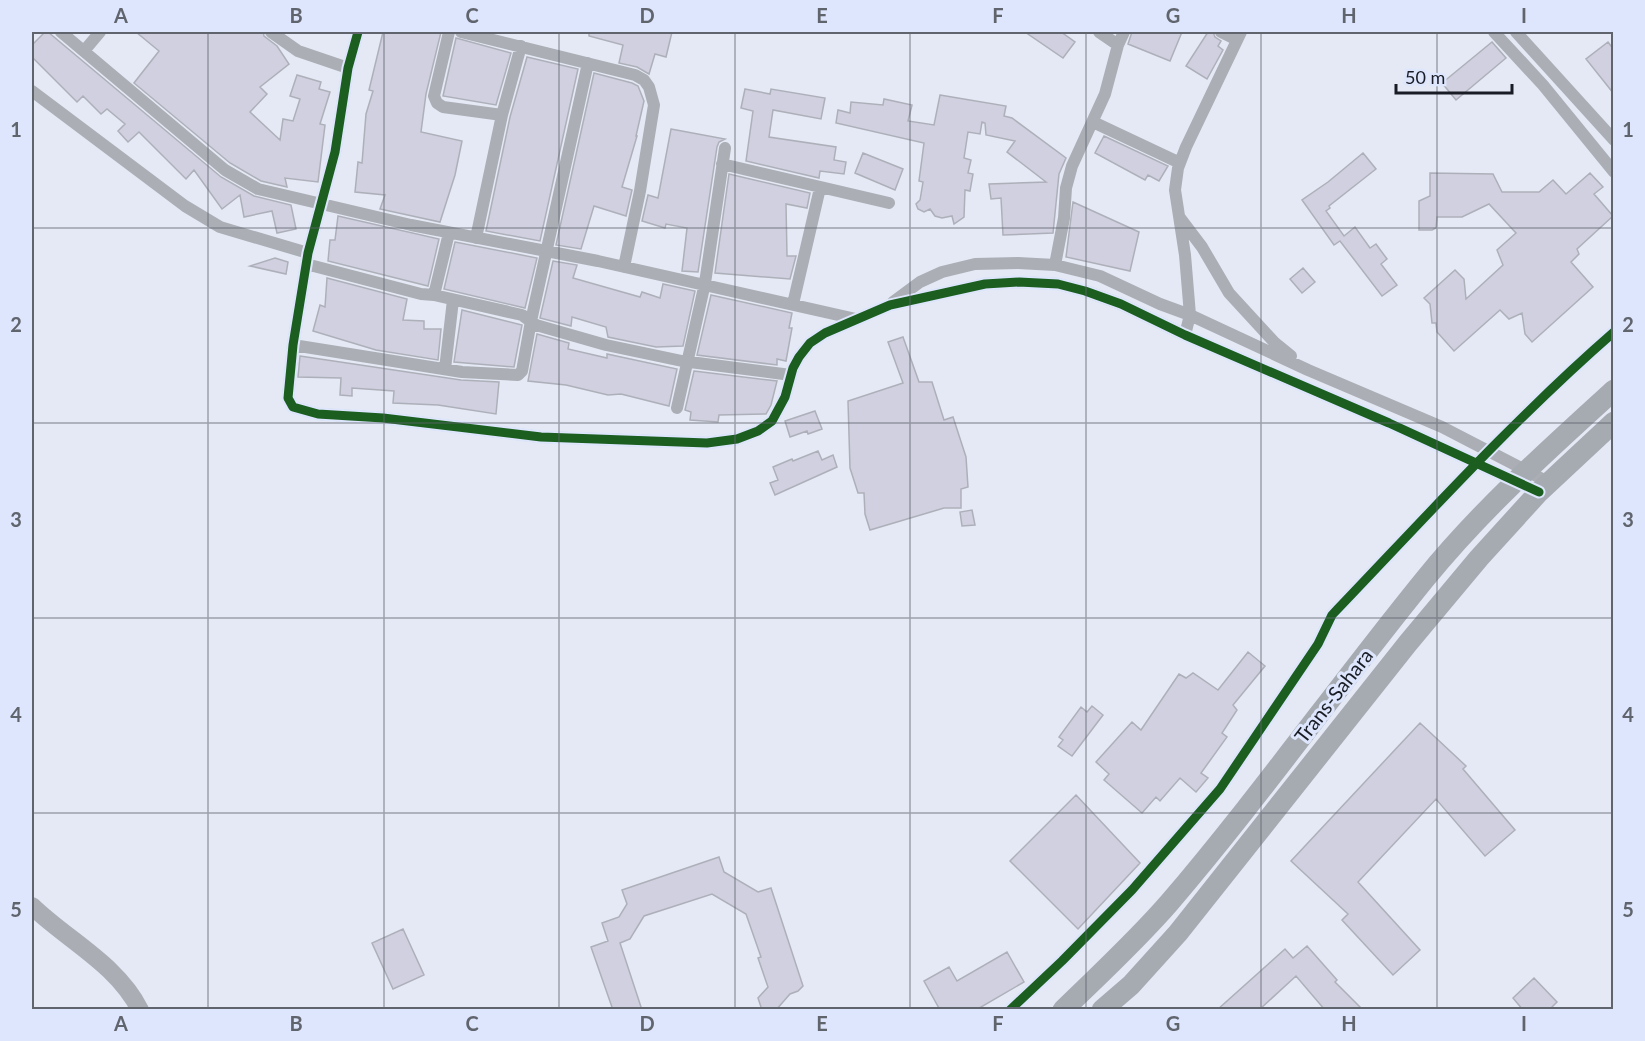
<svg xmlns="http://www.w3.org/2000/svg" width="1645" height="1041" font-family="Lato,sans-serif">
	<style>
		.building { fill: #d0d0e0; stroke: #aeb0b9; stroke-width: 1.5 }
		.lines { fill: none; stroke-linecap: round; stroke-linejoin: round }
		.minor { stroke: #abaeb4; stroke-width: 12 }
		.secondary { stroke: #aaaeb4; stroke-width: 18 }
		.trunk { stroke: #a6aab1; stroke-width: 21 }
		.cycleway-casing { stroke: #dde6fc; stroke-width: 13 }
		.cycleway { stroke: #1b5e20; stroke-width: 9 }
		.grid { fill: none; stroke: #60646d; stroke-width: 1.5; stroke-opacity: 0.55 }
		.labels { text-anchor: middle; stroke-width: 6; stroke-linejoin: round; paint-order: stroke }
		.street-label { font-size: 20px; fill: #191c24; stroke: #dde6fc }
		.neatline { fill: none; stroke: #60646d; stroke-width: 2 }
		.grid-label { font-size: 20px; text-anchor: middle; font-weight: bold; fill: #60646d }
	</style>
	<rect width="100%" height="100%" fill="#e4e9f5"/>
	<path class="building" d="M 45,32 L 48,32 L 221,177 L 254,196 L 291,205 L 296,229 L 277,233 L 272,211 L 244,217 L 240,195 L 222,209 L 194,170 L 186,179 L 139,132 L 128,142 L 118,131 L 125,124 L 107,109 L 101,114 L 83,96 L 77,102 L 32,57 L 32,45 Z
		M 136,32 L 263,32 L 264,36 L 277,46 L 289,64 L 260,87 L 267,94 L 250,112 L 280,140 L 283,119 L 293,121 L 300,99 L 290,96 L 297,75 L 321,82 L 319,89 L 330,92 L 320,124 L 325,125 L 318,182 L 285,178 L 287,187 L 261,181 L 230,163 L 134,83 L 159,51 Z
		M 383,32 L 441,32 L 426,94 L 421,132 L 462,141 L 455,175 L 440,222 L 380,209 L 385,195 L 355,192 L 358,162 L 362,163 L 366,114 L 373,91 L 369,90 Z
		M 589,32 L 672,32 L 666,57 L 655,54 L 649,74 L 637,67 L 619,63 L 623,45 L 589,36 Z
		M 1025,32 L 1061,32 L 1075,42 L 1063,58 Z
		M 1132,32 L 1182,32 L 1170,61 L 1128,44 Z
		M 1208,32 L 1213,32 L 1215,37 L 1221,41 L 1218,46 L 1223,50 L 1207,79 L 1186,66 Z
		M 456,38 L 511,53 L 496,105 L 443,96 Z
		M 1492,42 L 1506,58 L 1456,100 L 1442,83 Z
		M 1608,42 L 1614,50 L 1614,94 L 1586,59 Z
		M 527,57 L 578,69 L 540,241 L 486,231 L 510,117 Z
		M 594,73 L 632,83 L 638,86 L 644,101 L 636,136 L 637,136 L 622,187 L 632,190 L 626,216 L 594,206 L 581,249 L 556,245 Z
		M 745,89 L 770,94 L 771,89 L 825,98 L 821,119 L 773,110 L 769,137 L 836,147 L 834,160 L 846,162 L 844,174 L 820,171 L 819,178 L 746,161 L 753,111 L 741,108 Z
		M 940,95 L 1006,106 L 1004,116 L 1012,118 L 1066,158 L 1059,174 L 1053,233 L 1003,235 L 1001,198 L 991,199 L 989,184 L 1046,182 L 1007,152 L 1015,141 L 986,135 L 985,123 L 982,122 L 980,134 L 968,132 L 964,158 L 971,160 L 968,173 L 973,174 L 970,191 L 965,190 L 964,217 L 954,224 L 952,216 L 942,218 L 935,216 L 930,209 L 924,212 L 918,209 L 916,204 L 920,200 L 923,182 L 919,181 L 924,143 L 836,123 L 838,110 L 850,113 L 851,102 L 883,105 L 884,99 L 912,105 L 908,121 L 934,125 Z
		M 671,129 L 725,139 L 719,142 L 717,147 L 698,272 L 682,271 L 687,228 L 666,224 L 665,228 L 642,221 L 648,195 L 658,198 Z
		M 1104,136 L 1168,166 L 1159,181 L 1148,175 L 1145,180 L 1095,153 Z
		M 863,153 L 903,169 L 895,190 L 855,173 Z
		M 1363,153 L 1376,169 L 1329,206 L 1330,208 L 1326,211 L 1344,236 L 1355,227 L 1370,248 L 1376,244 L 1387,259 L 1381,264 L 1397,285 L 1382,296 L 1340,241 L 1334,245 L 1302,200 L 1328,182 Z
		M 1430,173 L 1493,174 L 1502,192 L 1539,192 L 1553,180 L 1566,194 L 1590,173 L 1603,187 L 1594,194 L 1613,216 L 1577,249 L 1579,254 L 1571,262 L 1593,287 L 1532,342 L 1525,334 L 1522,313 L 1509,319 L 1500,310 L 1454,351 L 1437,332 L 1436,323 L 1432,323 L 1430,304 L 1424,298 L 1455,270 L 1464,279 L 1466,299 L 1503,265 L 1497,250 L 1516,233 L 1489,204 L 1462,217 L 1437,217 L 1436,228 L 1432,230 L 1419,230 L 1419,201 L 1430,196 Z
		M 729,174 L 810,193 L 807,208 L 786,204 L 787,256 L 796,256 L 790,279 L 715,273 Z
		M 1073,202 L 1139,232 L 1130,271 L 1066,257 Z
		M 338,216 L 439,239 L 428,286 L 328,261 L 330,240 L 335,240 Z
		M 455,242 L 537,258 L 525,308 L 444,289 Z
		M 275,258 L 288,262 L 286,274 L 250,266 Z
		M 553,261 L 577,265 L 573,278 L 640,297 L 642,292 L 660,298 L 663,284 L 695,291 L 683,346 L 656,347 L 608,337 L 606,327 L 572,317 L 571,326 L 540,318 Z
		M 1303,268 L 1315,282 L 1302,293 L 1290,279 Z
		M 327,278 L 407,299 L 403,320 L 424,321 L 424,329 L 441,329 L 438,360 L 376,350 L 313,331 L 320,305 L 325,307 Z
		M 711,295 L 792,313 L 789,328 L 792,328 L 786,361 L 777,359 L 777,365 L 697,355 Z
		M 462,310 L 522,325 L 514,367 L 454,362 Z
		M 537,334 L 569,343 L 568,349 L 607,358 L 607,354 L 677,369 L 669,406 L 621,394 L 608,395 L 566,385 L 528,381 Z
		M 903,337 L 919,382 L 932,382 L 944,420 L 953,417 L 966,457 L 968,487 L 961,489 L 961,508 L 944,508 L 870,530 L 865,514 L 864,493 L 858,493 L 850,468 L 848,401 L 903,383 L 888,342 Z
		M 300,356 L 461,380 L 499,382 L 496,414 L 438,405 L 393,403 L 394,391 L 352,388 L 352,396 L 340,395 L 341,378 L 298,377 Z
		M 694,371 L 777,381 L 771,405 L 766,414 L 719,415 L 718,422 L 690,420 L 691,412 L 685,410 Z
		M 815,411 L 822,429 L 808,434 L 807,431 L 790,437 L 785,421 Z
		M 818,451 L 822,460 L 833,455 L 837,467 L 775,495 L 770,483 L 778,480 L 773,467 L 792,459 L 793,461 Z
		M 972,510 L 975,525 L 962,526 L 960,512 Z
		M 1248,652 L 1265,666 L 1233,705 L 1237,710 L 1222,733 L 1227,737 L 1201,773 L 1208,778 L 1196,792 L 1180,778 L 1160,801 L 1156,797 L 1142,813 L 1104,780 L 1109,774 L 1096,762 L 1132,722 L 1141,730 L 1179,674 L 1186,678 L 1193,673 L 1218,690 Z
		M 1092,706 L 1103,715 L 1072,756 L 1058,746 L 1063,740 L 1059,737 L 1081,707 L 1087,712 Z
		M 1420,723 L 1466,766 L 1463,769 L 1515,830 L 1485,856 L 1436,799 L 1358,882 L 1420,950 L 1393,975 L 1342,920 L 1348,914 L 1291,861 Z
		M 1076,795 L 1140,863 L 1078,929 L 1010,861 Z
		M 719,857 L 724,872 L 758,892 L 771,888 L 803,986 L 798,991 L 790,994 L 776,1010 L 762,1010 L 758,998 L 768,987 L 758,958 L 761,957 L 746,914 L 712,894 L 644,916 L 630,939 L 620,943 L 642,1010 L 613,1010 L 591,947 L 608,941 L 602,923 L 619,917 L 627,904 L 622,890 Z
		M 403,929 L 424,975 L 393,989 L 372,943 Z
		M 1307,946 L 1337,980 L 1335,982 L 1363,1010 L 1325,1010 L 1296,976 L 1259,1010 L 1217,1010 L 1285,949 L 1293,958 Z
		M 1007,952 L 1024,982 L 976,1010 L 940,1010 L 924,981 L 949,967 L 957,981 Z
		M 1534,978 L 1557,1002 L 1549,1010 L 1523,1010 L 1513,998 Z"/>
	<g class="lines">
		<path class="minor" d="M 61,32 L 225,170 L 258,189 L 411,225 L 598,261 L 856,319
			M 271,32 L 298,51 L 348,68
			M 358,32 L 348,68 L 335,152 L 308,253 L 293,345 L 288,398 L 293,407 L 318,414 L 383,418 L 541,437 L 707,443 L 737,439 L 758,431 L 772,421 L 785,397 L 793,368 L 799,357 L 810,343 L 825,333 L 890,305 L 985,284 L 1019,282 L 1058,284 L 1085,291 L 1121,304 L 1185,335 L 1389,423 L 1539,492
			M 449,32 L 434,96 L 437,103 L 443,107 L 502,115
			M 461,32 L 635,75 L 644,80 L 649,87 L 654,105 L 640,191 L 624,267
			M 1221,32 L 1237,40
			M 1494,32 L 1543,85 L 1614,172
			M 1516,32 L 1614,140
			M 1118,45 L 1124,32
			M 84,51 L 100,32
			M 32,91 L 185,206 L 220,227 L 308,253
			M 1093,122 L 1180,163
			M 722,164 L 889,203
			M 1180,218 L 1202,247 L 1229,293 L 1275,343 L 1291,356
			M 476,238 L 502,115 L 521,46
			M 306,264 L 421,294 L 434,295 L 522,315 L 536,325 L 606,345 L 682,361 L 791,375
			M 1055,265 L 1064,218 L 1066,188 L 1072,166 L 1105,94 L 1118,45 L 1099,32
			M 434,295 L 449,233
			M 893,302 L 920,282 L 942,272 L 975,264 L 1018,263 L 1055,265 L 1100,276 L 1160,304 L 1190,315 L 1308,370 L 1442,427 L 1550,483
			M 793,304 L 820,188
			M 1185,335 L 1190,315 L 1185,255 L 1175,190 L 1178,168 L 1186,147 L 1241,32
			M 293,345 L 462,372 L 518,375 L 522,371 L 531,321 L 588,63
			M 445,369 L 453,300
			M 677,408 L 705,283 L 725,148
			M 1010,1010 L 1062,961 L 1132,890 L 1220,789 L 1318,644 L 1332,615 C 1424,519 1513,420 1614,332"/>
		<path class="secondary" d="M 32,906 C 67,940 117,964 140,1010"/>
		<path class="trunk" d="M 1063,1010 C 1099,975 1136,941 1169,903 C 1258,799 1338,686 1425,579 C 1481,510 1548,450 1614,390
			M 1102,1010 L 1131,985 L 1178,933 L 1408,643 L 1479,558 L 1539,492 L 1614,422"/>
		<g class="cycleway-casing">
			<path id="cycleway" d="M 358,32 L 348,68 L 335,152 L 308,253 L 293,345 L 288,398 L 293,407 L 318,414 L 383,418 L 541,437 L 707,443 L 737,439 L 758,431 L 772,421 L 785,397 L 793,368 L 799,357 L 810,343 L 825,333 L 890,305 L 985,284 L 1019,282 L 1058,284 L 1085,291 L 1121,304 L 1185,335 L 1389,423 L 1539,492
				M 1010,1010 L 1062,961 L 1132,890 L 1220,789 L 1318,644 L 1332,615 C 1424,519 1513,420 1614,332"/>
		</g>
		<use href="#cycleway" class="cycleway"/>
	</g>
	<path class="grid" d="M 208,32 L 208,1010M 384,32 L 384,1010M 559,32 L 559,1010M 735,32 L 735,1010M 910,32 L 910,1010M 1086,32 L 1086,1010M 1261,32 L 1261,1010M 1437,32 L 1437,1010M 32,228 L 1614,228M 32,423 L 1614,423M 32,618 L 1614,618M 32,813 L 1614,813"/>
	<g class="labels">
		<g class="street-label">
			<text transform="translate(1334 696) rotate(-52)" y="7">Trans-Sahara</text>
		</g>
	</g>
	<rect width="1645" height="1041" fill="none" stroke="#dde6fc" stroke-width="66"/>
	<path d="M1396 84v9h116v-9" fill="none" stroke="#191c24" stroke-width="3"/>
	<text x="1405" y="84" font-size="18" fill="#191c24" stroke="#dde6fc" stroke-width="4.5" paint-order="stroke">50 m</text>
	<rect x="33" y="33" width="1579" height="975" class="neatline"/>
	<g class="grid-label">
		<text x="121" y="23">A</text>
		<text x="296" y="23">B</text>
		<text x="472" y="23">C</text>
		<text x="647" y="23">D</text>
		<text x="822" y="23">E</text>
		<text x="998" y="23">F</text>
		<text x="1173" y="23">G</text>
		<text x="1349" y="23">H</text>
		<text x="1524" y="23">I</text>
		<text x="16" y="137">1</text>
		<text x="1628" y="137">1</text>
		<text x="16" y="332">2</text>
		<text x="1628" y="332">2</text>
		<text x="16" y="527">3</text>
		<text x="1628" y="527">3</text>
		<text x="16" y="722">4</text>
		<text x="1628" y="722">4</text>
		<text x="16" y="917">5</text>
		<text x="1628" y="917">5</text>
		<text x="121" y="1031">A</text>
		<text x="296" y="1031">B</text>
		<text x="472" y="1031">C</text>
		<text x="647" y="1031">D</text>
		<text x="822" y="1031">E</text>
		<text x="998" y="1031">F</text>
		<text x="1173" y="1031">G</text>
		<text x="1349" y="1031">H</text>
		<text x="1524" y="1031">I</text>
	</g>
</svg>
